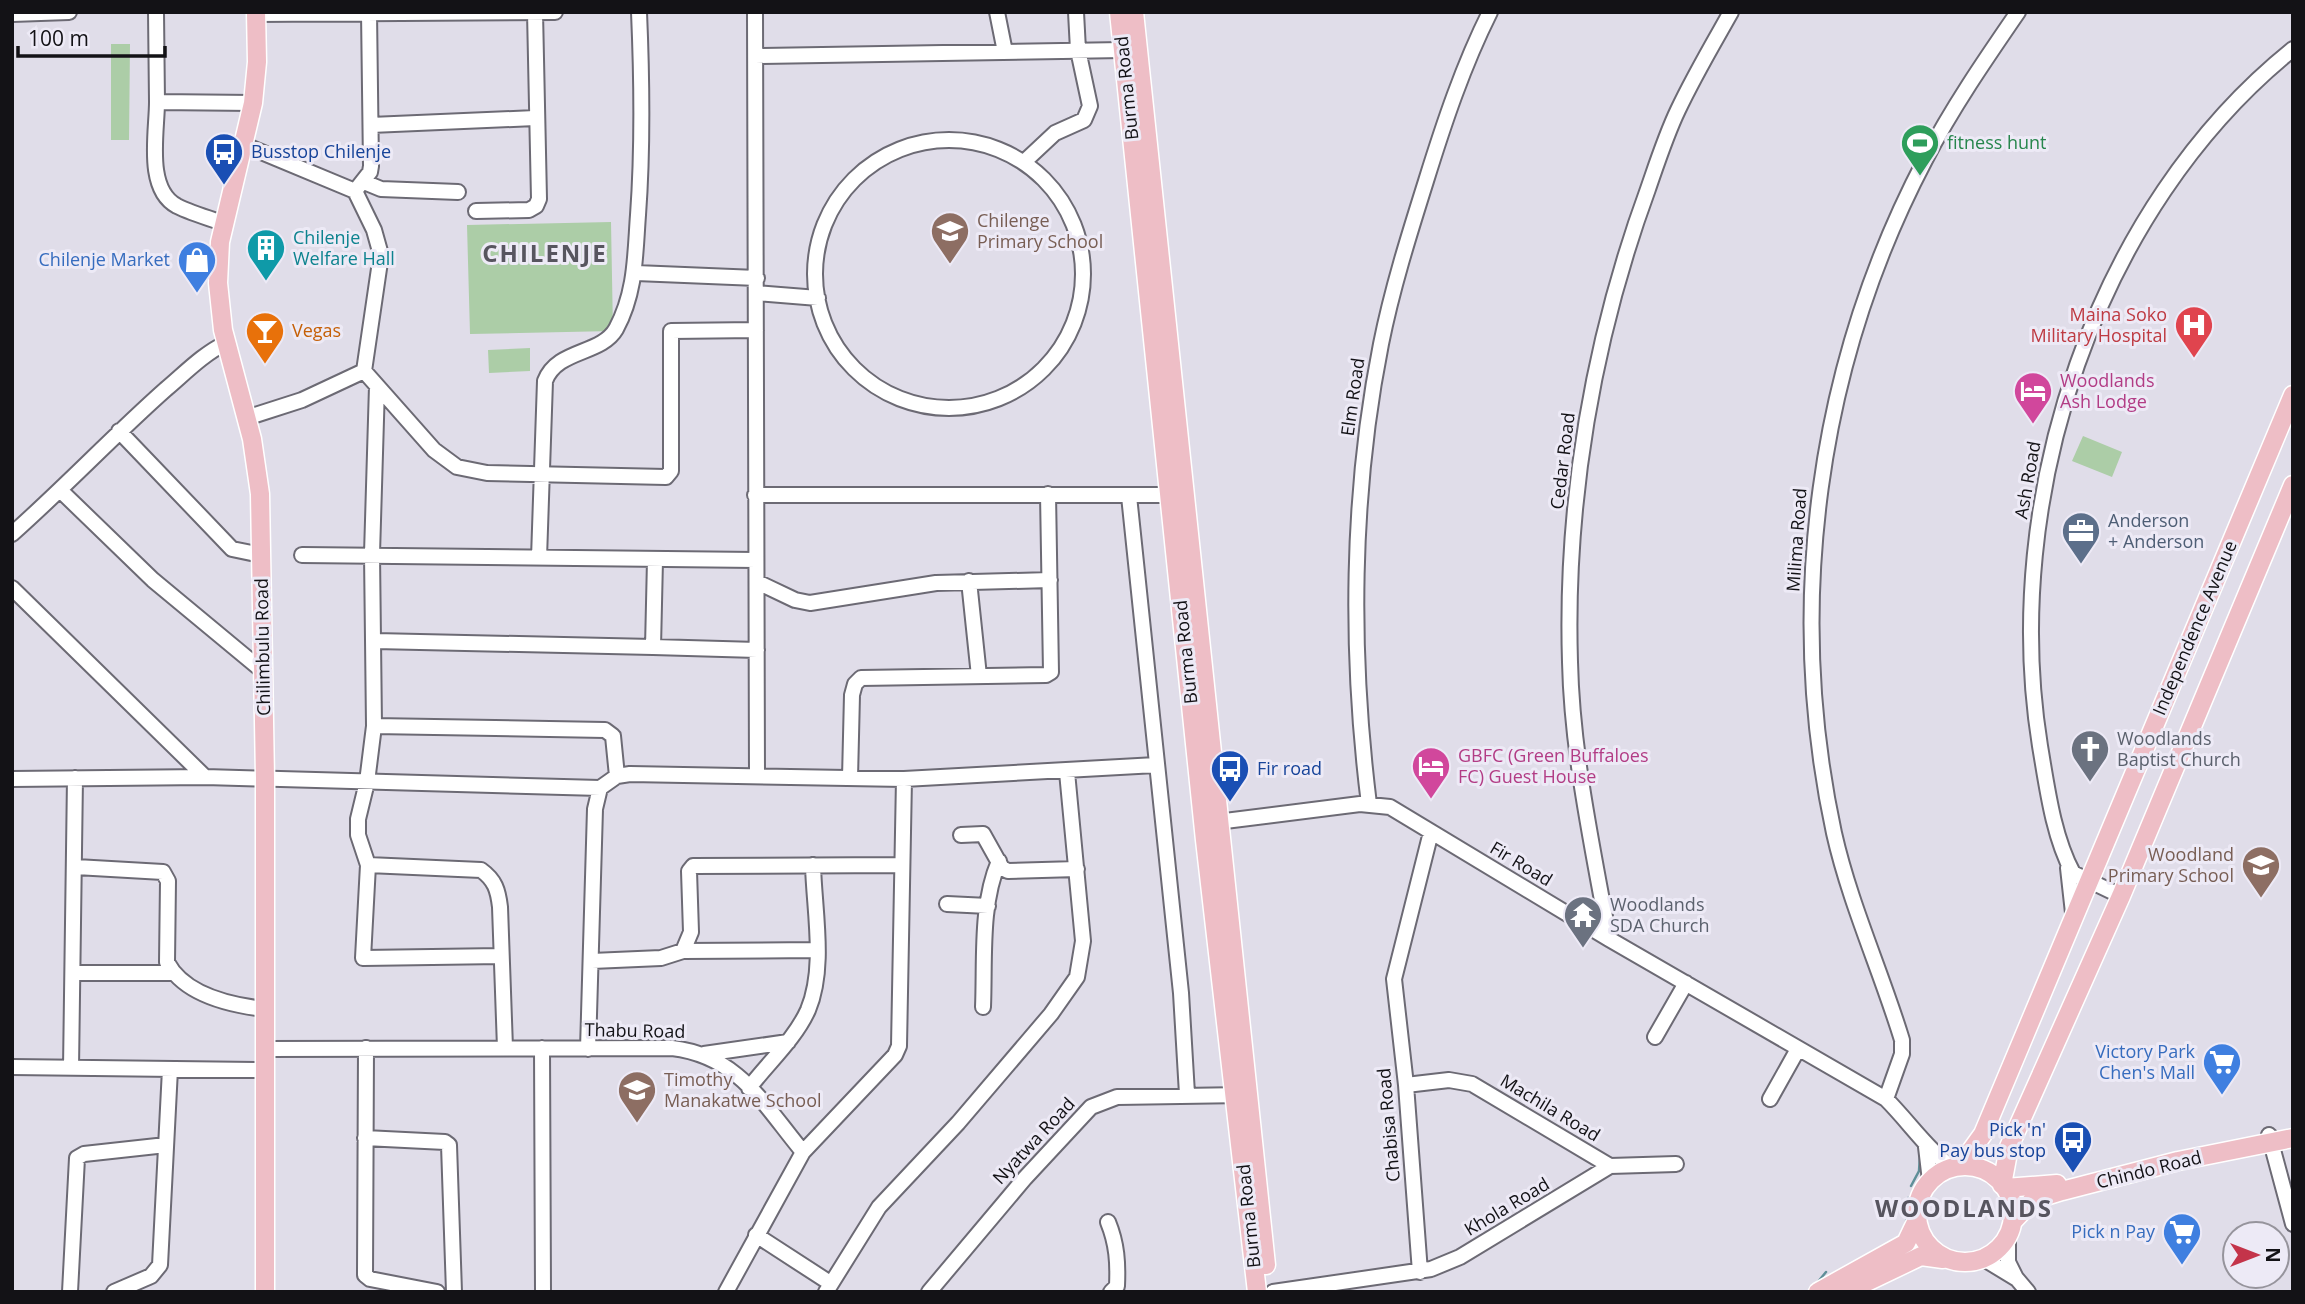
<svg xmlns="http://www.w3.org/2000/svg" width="2305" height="1304" font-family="'Open Sans',sans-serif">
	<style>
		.green { fill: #accda7 }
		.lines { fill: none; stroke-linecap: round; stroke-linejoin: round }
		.stream { stroke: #5f8f98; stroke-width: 2.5 }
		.minor-casing { stroke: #6c6a74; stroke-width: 18 }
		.major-casing { stroke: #fff; stroke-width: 21 }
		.minor { stroke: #fff; stroke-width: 14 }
		.major { stroke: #eebec6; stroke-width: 18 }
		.labels { text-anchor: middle; stroke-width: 6; stroke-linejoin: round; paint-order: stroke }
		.street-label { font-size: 18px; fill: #131216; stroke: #edeaf6 }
		.leisure-label { font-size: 18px; fill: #27864d; stroke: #edeaf6; text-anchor: start }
		.transit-label { font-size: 18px; fill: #164399; stroke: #edeaf6; text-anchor: start }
		.education-label { font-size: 18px; fill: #785e54; stroke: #edeaf6; text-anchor: start }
		.culture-label { font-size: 18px; fill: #0d838f; stroke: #edeaf6; text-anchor: start }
		.shop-label { font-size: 18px; fill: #366cbe; stroke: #edeaf6; text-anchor: end }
		.health-label { font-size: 18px; fill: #be3a42; stroke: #edeaf6; text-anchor: end }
		.food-label { font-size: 18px; fill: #c56008; stroke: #edeaf6; text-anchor: start }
		.hotel-label { font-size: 18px; fill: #b23c85; stroke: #edeaf6; text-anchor: start }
		.service-label { font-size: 18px; fill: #4e5e75; stroke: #edeaf6; text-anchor: start }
		.worship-label { font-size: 18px; fill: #5b616d; stroke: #edeaf6; text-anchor: start }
		.district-label { font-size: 24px; font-weight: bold; letter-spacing: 2px; fill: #57555f; stroke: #edeaf6 }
	</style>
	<rect width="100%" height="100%" fill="#e0dde9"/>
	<path class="green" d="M 111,44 L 130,44 L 129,140 L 111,140 Z
		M 611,222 L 613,331 L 470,334 L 467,225 Z
		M 530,348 L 530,371 L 489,373 L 488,350 Z
		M 2083,436 L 2122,452 L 2112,477 L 2072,461 Z"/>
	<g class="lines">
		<path class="stream" d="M 1911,1186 L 1919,1171 L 1920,1155
			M 1906,1223 L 1908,1198
			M 1817,1283 L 1826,1272"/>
		<g class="minor-casing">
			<path id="minor" d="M 156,12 L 157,102 L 253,103
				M 755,12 L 757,776
				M 997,12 L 1005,52
				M 12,14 L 69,12
				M 256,14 L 555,12
				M 756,56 L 1123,50
				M 157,102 C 157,132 145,189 177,206 C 191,213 208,218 223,223
				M 371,125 L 535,118
				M815 274a134 134 0 1 1 268 0a134 134 0 1 1-268 0Z
				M 242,144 L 355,191 L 374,230 L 381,255 L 364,371 L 434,450 L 457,467 L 487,473 L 666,477 L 671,471 L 671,331 L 756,330
				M 1024,162 L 1055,133 L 1084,120 L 1090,106 L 1078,50 L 1076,12
				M 364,182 L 381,189 L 458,192
				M 355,191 L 370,172 L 371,166 L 369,12
				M 476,211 L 529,210 L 536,206 L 539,199 L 535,12
				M 636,273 L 757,278
				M 757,293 L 818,298
				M 377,386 L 372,554 L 374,726 L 367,782 L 358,819 L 358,835 L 368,865 L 481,870 C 495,880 498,890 500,907 L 505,1048
				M 246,418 L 302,400 L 364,371
				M 119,431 L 232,549 L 261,555
				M 61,491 L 153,580 L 264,672
				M 755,495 L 1169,495
				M 1129,496 L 1181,993 L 1187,1094
				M 12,534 C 65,487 113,436 166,389 C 185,373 203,354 226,343
				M 302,555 L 756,560
				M 539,558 L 545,381 C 557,349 601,355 616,329 C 636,292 635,255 638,215 C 643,147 642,81 639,12
				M 655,560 L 653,647 L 757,650
				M 969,581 L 979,676
				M 757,582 L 795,600 L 810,603 L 936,583 L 1050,580
				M 12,588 L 205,777
				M 375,641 L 653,647
				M 374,726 L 605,730 L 613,736 L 617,776
				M 850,778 L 852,695 L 855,684 L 861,678 L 1046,675 L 1051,672 L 1048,494
				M 12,779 L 205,777 L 600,788
				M 1369,804 C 1350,653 1351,494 1381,344 C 1392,289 1409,235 1426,181 C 1444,123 1463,66 1490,12
				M 1209,823 L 1360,804 L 1390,807 L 1609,939 L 1886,1099 C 1909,1122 1926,1148 1952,1168
				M 961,835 L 983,834 L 1002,868 L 1008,871 L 1077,869
				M 368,865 L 363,958 L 501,956
				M 76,867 L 163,872 L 168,881 L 167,962 C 184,995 230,1005 264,1009
				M 2068,868 L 2073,913
				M 2121,896 L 2073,873 C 2053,836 2047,787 2040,746 C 2000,499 2095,208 2293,49
				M 947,904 L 988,906
				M 1609,939 C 1593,848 1572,755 1570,662 C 1565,502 1593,339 1648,189 C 1657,163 1666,135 1678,110 C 1694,76 1713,44 1731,12
				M 683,951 L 816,950
				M 592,961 L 661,958 L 683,951 L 691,932 L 689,871 L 693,866 L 901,865
				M 75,973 L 173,973
				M 983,1007 C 985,960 980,905 999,861
				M 1655,1037 L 1686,983
				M 366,1048 L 365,1275 L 370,1279 L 437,1292
				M 542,1048 L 543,1292
				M 264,1049 L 672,1048 C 739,1056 763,1104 803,1152 L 726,1292
				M 588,1049 L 595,809 L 600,788 L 617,776 L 630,774 L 904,779 L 1156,765
				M 704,1054 L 788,1042
				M 12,1067 L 263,1070
				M 71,1068 L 75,778
				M 1406,1085 L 1449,1080 L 1472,1084 L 1610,1166 L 1676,1164
				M 749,1088 C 768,1063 795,1039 808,1010 C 826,967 814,910 813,865
				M 1770,1099 L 1798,1049
				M 1886,1099 L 1902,1054 L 1902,1040 C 1881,971 1850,904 1834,833 C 1785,606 1817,366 1925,160 C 1952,108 1985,60 2018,12
				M 2269,1135 L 2293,1224
				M 365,1138 L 445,1142 L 449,1145 L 454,1292
				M 1926,1147 L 1930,1181
				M 803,1152 L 895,1055 L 899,1046 L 904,779
				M 1108,1222 C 1117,1244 1118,1263 1117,1286 L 1111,1292
				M 756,1235 L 830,1283
				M 2008,1235 L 2008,1262 L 2016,1278
				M 1984,1259 L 2017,1279 L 2028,1292
				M 1420,1272 L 1406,1085 L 1394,979 L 1431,832
				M 70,1292 L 77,1158 L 84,1154 L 166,1145
				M 114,1292 L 151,1276 L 160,1265 L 170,1069
				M 826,1292 L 879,1207 L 958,1123 L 1051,1014 L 1077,977 L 1083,941 L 1067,772
				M 929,1292 L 1025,1178 L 1091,1107 L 1117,1097 L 1244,1095
				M 1273,1292 L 1431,1269 L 1460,1257 L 1610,1166"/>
		</g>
		<g class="major-casing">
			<path id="major" d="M 256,12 L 257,62 L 253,103 L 220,242 L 218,283 L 223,330 L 252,439 L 260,494 L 265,778 L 265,1292
				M 1119,12 L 1205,840 L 1257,1292
				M 1134,12 L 1266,1265
				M1917 1214a48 48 0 1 1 96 0a48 48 0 1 1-96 0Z
				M 1960,1166 L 1983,1134 L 2293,395
				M 2002,1185 L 2009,1147 L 2121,896 L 2293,485
				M 2005,1188 L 2057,1184
				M 2014,1220 L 2033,1200 L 2062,1191 L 2178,1161 L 2293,1138
				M 1818,1292 L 1906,1243 L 1916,1222
				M 1846,1292 L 1921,1256 L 1943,1259"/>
		</g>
		<use href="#minor" class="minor"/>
		<use href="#major" class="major"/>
	</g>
	<defs>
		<g id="stadium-pin" transform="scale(2.0125)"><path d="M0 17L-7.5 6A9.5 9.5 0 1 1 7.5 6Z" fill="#2e9e5b" stroke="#edeaf6"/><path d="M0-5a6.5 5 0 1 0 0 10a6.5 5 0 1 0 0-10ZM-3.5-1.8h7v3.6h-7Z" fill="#fff"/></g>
		<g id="bus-pin" transform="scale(2.0125)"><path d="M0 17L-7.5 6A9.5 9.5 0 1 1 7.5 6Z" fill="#1a4fb4" stroke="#edeaf6"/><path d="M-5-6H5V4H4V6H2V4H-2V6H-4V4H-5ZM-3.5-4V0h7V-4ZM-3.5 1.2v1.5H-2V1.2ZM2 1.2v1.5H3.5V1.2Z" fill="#fff"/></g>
		<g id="school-pin" transform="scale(2.0125)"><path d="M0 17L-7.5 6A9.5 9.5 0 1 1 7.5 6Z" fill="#8d6e63" stroke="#edeaf6"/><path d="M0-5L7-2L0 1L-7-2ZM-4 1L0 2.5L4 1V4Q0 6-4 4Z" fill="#fff"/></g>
		<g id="building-pin" transform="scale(2.0125)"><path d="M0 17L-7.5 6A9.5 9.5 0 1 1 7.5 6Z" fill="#0f9aa8" stroke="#edeaf6"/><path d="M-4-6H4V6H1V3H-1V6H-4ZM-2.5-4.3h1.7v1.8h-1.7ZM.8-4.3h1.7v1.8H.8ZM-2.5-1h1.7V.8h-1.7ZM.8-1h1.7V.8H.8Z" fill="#fff"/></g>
		<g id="shop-pin" transform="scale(2.0125)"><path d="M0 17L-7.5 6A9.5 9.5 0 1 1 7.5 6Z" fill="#3f7fe0" stroke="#edeaf6"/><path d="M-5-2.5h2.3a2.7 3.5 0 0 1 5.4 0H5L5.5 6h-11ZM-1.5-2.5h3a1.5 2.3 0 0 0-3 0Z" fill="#fff"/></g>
		<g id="hospital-pin" transform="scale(2.0125)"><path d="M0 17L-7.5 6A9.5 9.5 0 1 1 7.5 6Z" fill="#e0444e" stroke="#edeaf6"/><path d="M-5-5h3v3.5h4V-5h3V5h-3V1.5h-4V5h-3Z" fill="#fff"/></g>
		<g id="bar-pin" transform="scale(2.0125)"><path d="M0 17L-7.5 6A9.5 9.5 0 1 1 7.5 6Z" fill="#e8710a" stroke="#edeaf6"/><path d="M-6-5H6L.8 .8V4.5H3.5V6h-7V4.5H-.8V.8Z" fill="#fff"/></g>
		<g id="hotel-pin" transform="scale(2.0125)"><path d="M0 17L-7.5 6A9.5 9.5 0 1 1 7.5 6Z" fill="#d1479c" stroke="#edeaf6"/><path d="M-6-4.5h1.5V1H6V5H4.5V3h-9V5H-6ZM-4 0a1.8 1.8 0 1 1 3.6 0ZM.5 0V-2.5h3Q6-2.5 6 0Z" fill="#fff"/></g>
		<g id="office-pin" transform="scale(2.0125)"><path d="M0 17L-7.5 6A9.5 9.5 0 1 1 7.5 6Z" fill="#5c6f8a" stroke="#edeaf6"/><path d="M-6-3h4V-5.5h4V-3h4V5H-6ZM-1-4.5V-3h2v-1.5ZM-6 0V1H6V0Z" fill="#fff"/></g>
		<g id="church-pin" transform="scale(2.0125)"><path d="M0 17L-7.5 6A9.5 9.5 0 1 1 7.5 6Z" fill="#6b7280" stroke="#edeaf6"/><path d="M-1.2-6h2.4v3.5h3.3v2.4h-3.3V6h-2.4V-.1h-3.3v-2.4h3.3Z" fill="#fff"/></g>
		<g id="temple-pin" transform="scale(2.0125)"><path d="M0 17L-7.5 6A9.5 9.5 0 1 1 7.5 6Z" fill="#6b7280" stroke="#edeaf6"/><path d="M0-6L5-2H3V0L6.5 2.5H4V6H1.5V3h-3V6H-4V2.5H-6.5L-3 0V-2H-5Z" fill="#fff"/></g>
		<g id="supermarket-pin" transform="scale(2.0125)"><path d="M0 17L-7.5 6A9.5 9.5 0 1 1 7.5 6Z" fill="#3f7fe0" stroke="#edeaf6"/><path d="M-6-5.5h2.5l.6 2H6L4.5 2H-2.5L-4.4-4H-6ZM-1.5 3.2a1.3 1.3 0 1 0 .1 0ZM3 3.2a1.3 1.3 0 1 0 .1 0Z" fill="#fff"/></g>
	</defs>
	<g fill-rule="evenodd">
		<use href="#stadium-pin" x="1920" y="143"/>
		<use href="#bus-pin" x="224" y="152"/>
		<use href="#school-pin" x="950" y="231"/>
		<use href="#building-pin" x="266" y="248"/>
		<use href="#shop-pin" x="197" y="260"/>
		<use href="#hospital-pin" x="2194" y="325"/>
		<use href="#bar-pin" x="265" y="331"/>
		<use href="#hotel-pin" x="2033" y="391"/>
		<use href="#office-pin" x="2081" y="531"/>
		<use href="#church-pin" x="2090" y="749"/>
		<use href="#hotel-pin" x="1431" y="766"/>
		<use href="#bus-pin" x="1230" y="769"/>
		<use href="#school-pin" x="2261" y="865"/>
		<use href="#temple-pin" x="1583" y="915"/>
		<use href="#supermarket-pin" x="2222" y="1062"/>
		<use href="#school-pin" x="637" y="1090"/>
		<use href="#bus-pin" x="2073" y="1140"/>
		<use href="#supermarket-pin" x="2182" y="1232"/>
	</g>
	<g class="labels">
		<g class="street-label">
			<text transform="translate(1127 88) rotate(-96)" y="6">Burma Road</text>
			<text transform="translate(1353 397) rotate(-82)" y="6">Elm Road</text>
			<text transform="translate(1563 461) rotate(-83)" y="6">Cedar Road</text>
			<text transform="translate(2028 480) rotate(-80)" y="6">Ash Road</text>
			<text transform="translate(1797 540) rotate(-86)" y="6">Milima Road</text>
			<text transform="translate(2195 628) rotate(-67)" y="6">Independence Avenue</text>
			<text transform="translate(263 647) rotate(-91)" y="6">Chilimbulu Road</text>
			<text transform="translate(1186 652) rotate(-96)" y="6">Burma Road</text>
			<text transform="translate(1521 864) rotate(31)" y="6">Fir Road</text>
			<text transform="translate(635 1031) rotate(1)" y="6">Thabu Road</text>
			<text transform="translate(1550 1108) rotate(31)" y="6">Machila Road</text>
			<text transform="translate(1389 1125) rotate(-95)" y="6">Chabisa Road</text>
			<text transform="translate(1034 1141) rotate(-47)" y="6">Nyatwa Road</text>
			<text transform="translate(2149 1170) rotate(-14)" y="6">Chindo Road</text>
			<text transform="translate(1507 1207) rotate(-31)" y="6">Khola Road</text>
			<text transform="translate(1249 1216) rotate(-96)" y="6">Burma Road</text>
		</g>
		<g class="leisure-label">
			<text x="1947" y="149">fitness hunt</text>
		</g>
		<g class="transit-label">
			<text x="251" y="158">Busstop Chilenje</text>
			<text x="1257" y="775">Fir road</text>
			<text x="2046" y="1136" text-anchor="end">Pick 'n'<tspan x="2046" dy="21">Pay bus stop</tspan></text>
		</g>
		<g class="education-label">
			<text x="977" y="227">Chilenge<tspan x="977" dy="21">Primary School</tspan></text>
			<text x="2234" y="861" text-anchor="end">Woodland<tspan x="2234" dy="21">Primary School</tspan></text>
			<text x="664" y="1086">Timothy<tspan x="664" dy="21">Manakatwe School</tspan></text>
		</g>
		<g class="culture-label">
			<text x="293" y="244">Chilenje<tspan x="293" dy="21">Welfare Hall</tspan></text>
		</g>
		<g class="shop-label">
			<text x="170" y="266">Chilenje Market</text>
			<text x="2195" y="1058">Victory Park<tspan x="2195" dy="21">Chen's Mall</tspan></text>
			<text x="2155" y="1238">Pick n Pay</text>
		</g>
		<g class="health-label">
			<text x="2167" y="321">Maina Soko<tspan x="2167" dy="21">Military Hospital</tspan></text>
		</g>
		<g class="food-label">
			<text x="292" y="337">Vegas</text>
		</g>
		<g class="hotel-label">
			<text x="2060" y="387">Woodlands<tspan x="2060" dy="21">Ash Lodge</tspan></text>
			<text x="1458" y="762">GBFC (Green Buffaloes<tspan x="1458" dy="21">FC) Guest House</tspan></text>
		</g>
		<g class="service-label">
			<text x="2108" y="527">Anderson<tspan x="2108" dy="21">+ Anderson</tspan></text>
		</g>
		<g class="worship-label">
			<text x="2117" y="745">Woodlands<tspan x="2117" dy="21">Baptist Church</tspan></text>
			<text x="1610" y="911">Woodlands<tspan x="1610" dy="21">SDA Church</tspan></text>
		</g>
		<g class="district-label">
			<text x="545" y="262">CHILENJE</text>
			<text x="1964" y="1217">WOODLANDS</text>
		</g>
	</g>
	<rect width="2305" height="1304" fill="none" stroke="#131216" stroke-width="28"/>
	<g transform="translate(2256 1255) rotate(90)"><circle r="33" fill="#edeaf6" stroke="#96949c" stroke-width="2"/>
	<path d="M0-5L12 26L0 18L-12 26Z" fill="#c4344a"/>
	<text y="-10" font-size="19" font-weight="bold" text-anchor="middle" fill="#131216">N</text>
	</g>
	<path d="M18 46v10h147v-10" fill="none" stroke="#131216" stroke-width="3.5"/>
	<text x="28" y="46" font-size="21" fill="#131216" stroke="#edeaf6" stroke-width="5" paint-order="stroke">100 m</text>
</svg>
